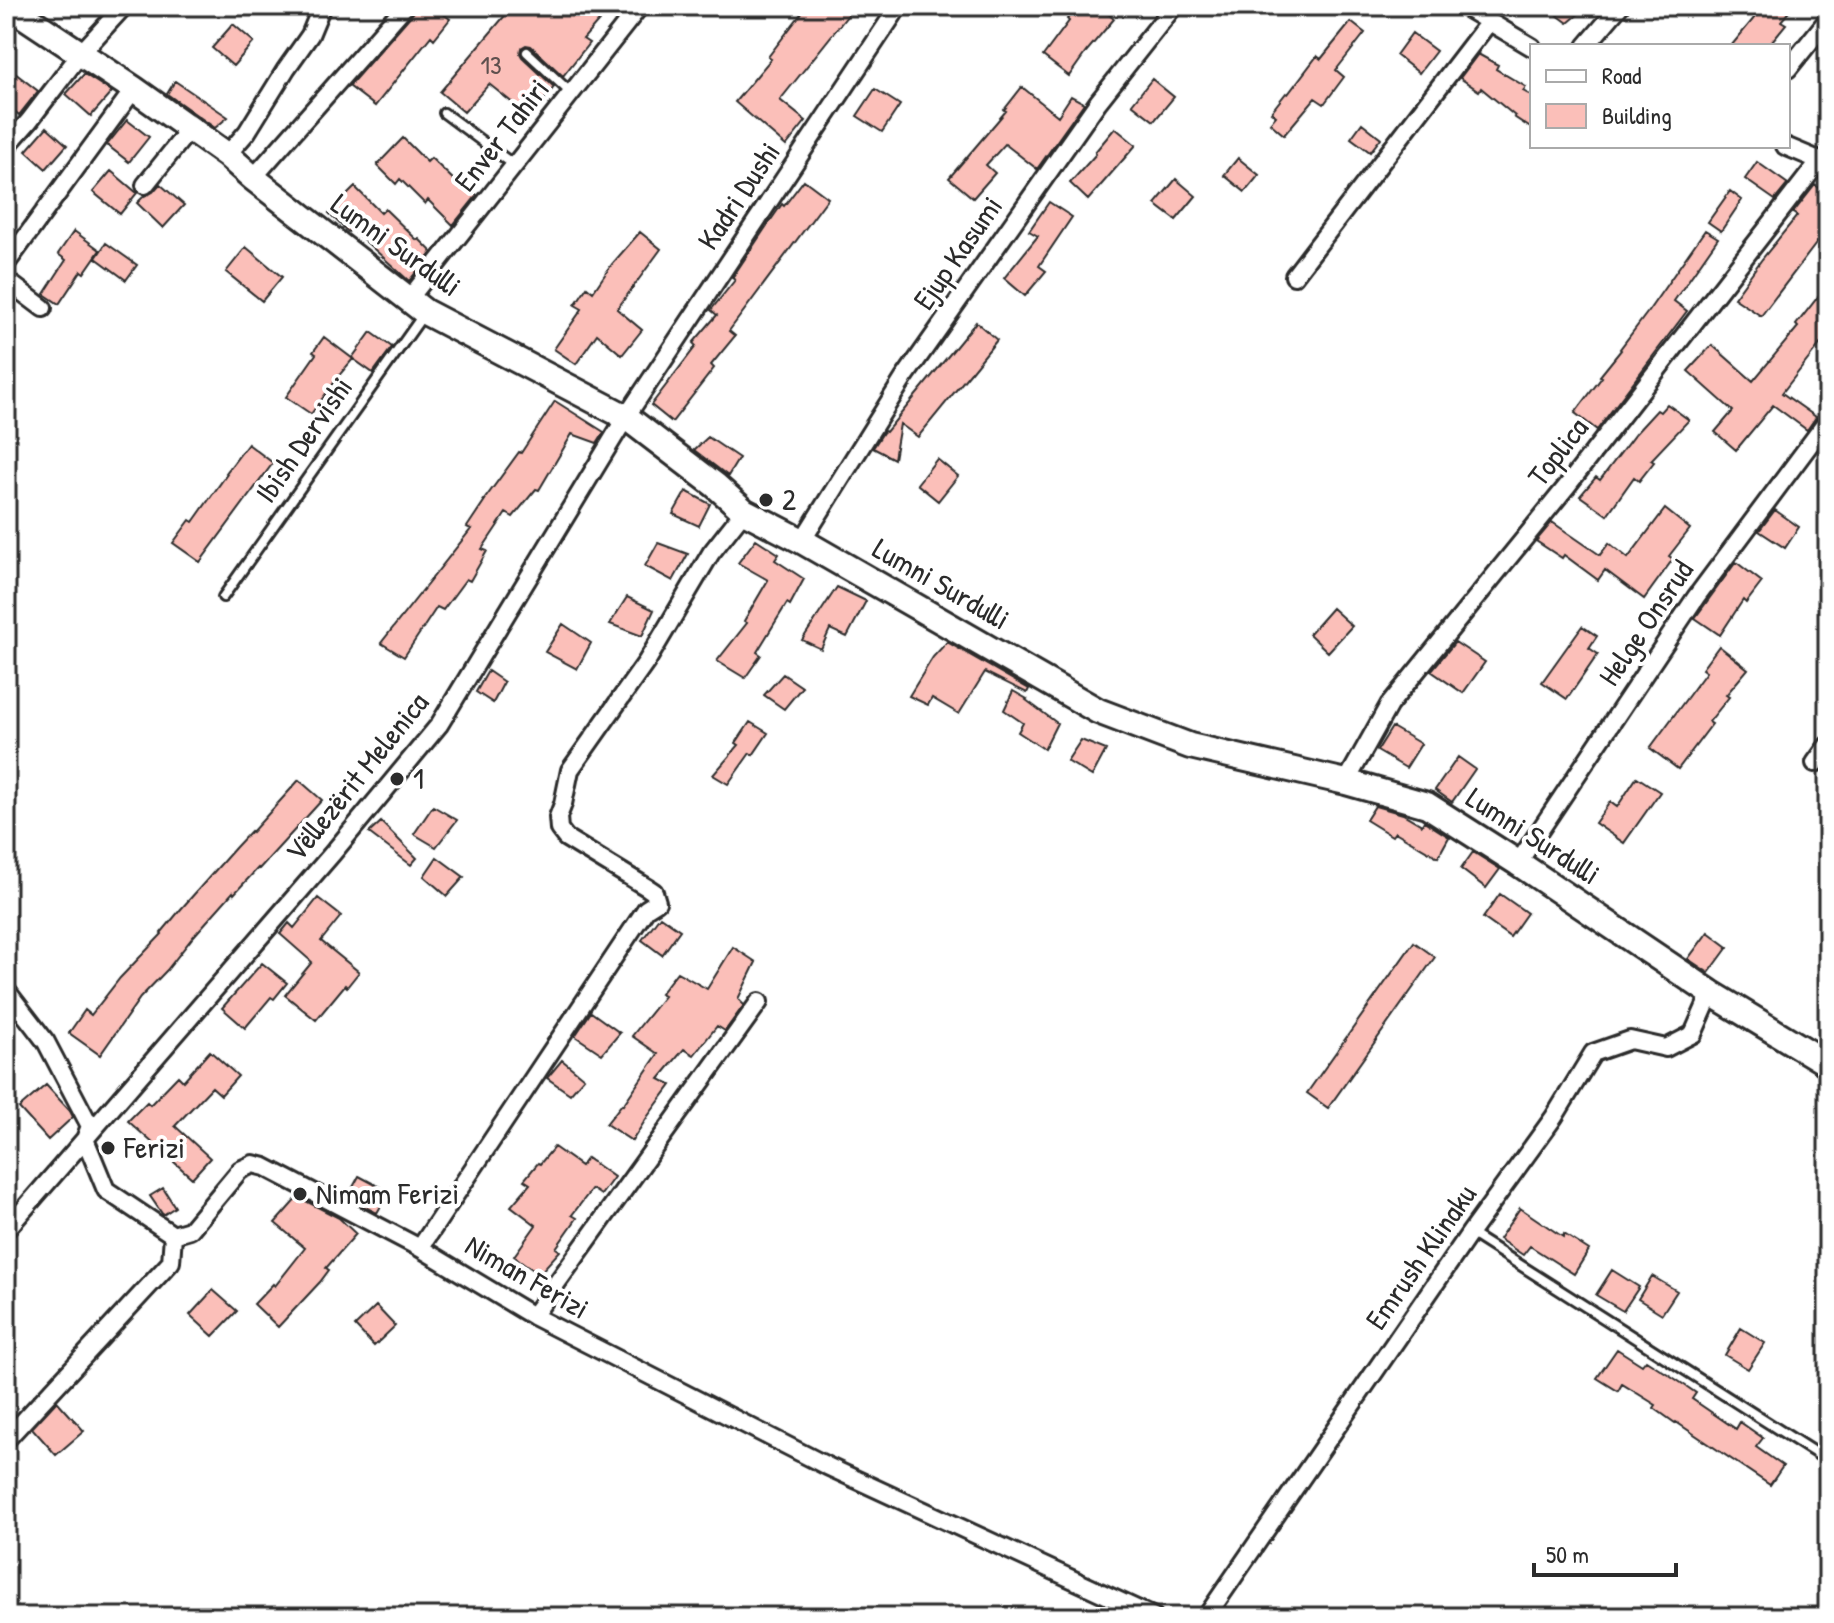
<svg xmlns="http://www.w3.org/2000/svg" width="1834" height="1623" font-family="'Patrick Hand',sans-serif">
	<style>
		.building { fill: #fbbfb9; stroke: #2b2b2b; stroke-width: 2 }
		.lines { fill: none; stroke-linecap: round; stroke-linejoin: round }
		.lane-casing { stroke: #2b2b2b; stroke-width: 14 }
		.street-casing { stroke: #2b2b2b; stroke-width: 22 }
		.secondary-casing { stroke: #2b2b2b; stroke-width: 30 }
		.lane { stroke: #fff; stroke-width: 8 }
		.street { stroke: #fff; stroke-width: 16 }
		.secondary { stroke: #fff; stroke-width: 24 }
		.poi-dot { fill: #2b2b2b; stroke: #fff; stroke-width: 3 }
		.labels { text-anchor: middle; stroke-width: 8; stroke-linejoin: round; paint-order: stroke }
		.number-label { font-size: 26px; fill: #5f504e }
		.street-label { font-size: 30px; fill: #2b2b2b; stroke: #fff }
		.poi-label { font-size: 30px; fill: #2b2b2b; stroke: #fff; text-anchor: start }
	</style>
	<rect width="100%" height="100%" fill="#fff"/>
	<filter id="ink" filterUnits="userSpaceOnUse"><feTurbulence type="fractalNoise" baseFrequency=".0125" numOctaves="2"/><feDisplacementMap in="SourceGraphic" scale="16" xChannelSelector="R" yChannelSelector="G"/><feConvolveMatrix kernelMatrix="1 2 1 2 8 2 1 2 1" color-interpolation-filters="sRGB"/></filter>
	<g filter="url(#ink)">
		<path class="building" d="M 416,6 L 433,6 L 450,19 L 434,39 L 431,36 L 375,106 L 349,86 L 413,13 Z
			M 513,6 L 612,6 L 583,39 L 589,43 L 563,76 L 531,46 L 526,45 L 521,48 L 520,53 L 522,57 L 554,87 L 530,117 L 489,84 L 464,112 L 440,92 Z
			M 807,6 L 855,6 L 780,100 L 806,121 L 786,146 L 735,102 L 771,59 L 768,57 Z
			M 1078,6 L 1099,6 L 1114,19 L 1086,52 L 1069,76 L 1043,56 L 1069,21 L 1067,19 Z
			M 1545,6 L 1588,6 L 1568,23 Z
			M 1764,6 L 1794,6 L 1781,21 L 1786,24 L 1768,46 L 1731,46 Z
			M 1351,22 L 1365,33 L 1336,70 L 1344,77 L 1324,104 L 1315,98 L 1284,135 L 1270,123 L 1276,116 L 1271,112 L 1286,93 L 1288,94 L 1317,56 L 1321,59 Z
			M 233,24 L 254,42 L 233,66 L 212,48 Z
			M 1412,33 L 1436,51 L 1419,73 L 1396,55 Z
			M 1478,54 L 1498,65 L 1496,69 L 1526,87 L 1523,91 L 1532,96 L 1532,129 L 1514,117 L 1515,116 L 1481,88 L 1479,91 L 1460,78 Z
			M 6,66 L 38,91 L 19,115 L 6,104 Z
			M 84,74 L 112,92 L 91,116 L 66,94 Z
			M 1152,79 L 1174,97 L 1154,121 L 1132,104 Z
			M 175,81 L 228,117 L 215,128 L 167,94 Z
			M 1022,87 L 1058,116 L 1071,96 L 1084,103 L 1037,169 L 1005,144 L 986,165 L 995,173 L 973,198 L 949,178 L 1006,111 L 1004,110 Z
			M 875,89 L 900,105 L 882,132 L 857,116 Z
			M 127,120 L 149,137 L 129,162 L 107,145 Z
			M 1362,123 L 1381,138 L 1370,152 L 1351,138 Z
			M 47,127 L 67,145 L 46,169 L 26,151 Z
			M 1115,128 L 1136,145 L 1088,200 L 1070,183 L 1096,154 L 1095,152 Z
			M 403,138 L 427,162 L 431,158 L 458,184 L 461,181 L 477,195 L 453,225 L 428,200 L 425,204 L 400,179 L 396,184 L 377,165 Z
			M 1238,158 L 1259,175 L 1245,192 L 1224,175 Z
			M 1757,162 L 1788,184 L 1775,200 L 1745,179 Z
			M 111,171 L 137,193 L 120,214 L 93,192 Z
			M 1176,179 L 1196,196 L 1176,220 L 1155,204 Z
			M 804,180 L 828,198 L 729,331 L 735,336 L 711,365 L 714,368 L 672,422 L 651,405 L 696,346 L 693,343 L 717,315 L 711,310 L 735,280 L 732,278 L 764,230 L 782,204 L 784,206 Z
			M 160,184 L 184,205 L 163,228 L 137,203 L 144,196 L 153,192 Z
			M 1815,185 L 1828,194 L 1828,228 L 1761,316 L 1734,298 L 1762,259 L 1797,216 L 1793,213 Z
			M 355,187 L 381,213 L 385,209 L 417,240 L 419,239 L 432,252 L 409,281 L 352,229 L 348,232 L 329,213 Z
			M 1730,191 L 1742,200 L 1721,231 L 1708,222 Z
			M 1049,202 L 1072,217 L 1039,266 L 1046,271 L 1025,296 L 1004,278 L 1038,236 L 1029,231 Z
			M 1705,230 L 1718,238 L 1674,301 L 1687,311 L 1597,430 L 1575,413 L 1602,377 L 1600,376 L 1621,350 L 1620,349 L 1647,313 Z
			M 74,231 L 100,250 L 84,273 L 81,271 L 59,304 L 44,294 L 66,260 L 58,254 Z
			M 640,232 L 661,249 L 617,309 L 642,330 L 622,355 L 597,334 L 576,364 L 554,349 L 582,309 L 575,305 L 587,287 L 593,292 L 612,264 Z
			M 106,243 L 137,265 L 126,280 L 96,258 Z
			M 246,247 L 282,277 L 262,301 L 226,272 Z
			M 1828,284 L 1828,334 L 1782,393 L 1816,417 L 1807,430 L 1773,405 L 1736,450 L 1715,432 L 1733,411 L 1688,371 L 1712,345 L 1753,381 L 1798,327 L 1796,325 Z
			M 976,322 L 997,340 L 918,437 L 900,424 L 894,459 L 873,448 L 884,431 L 886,432 Z
			M 371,332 L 392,347 L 373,373 L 352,358 Z
			M 324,337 L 353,359 L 341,373 L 311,414 L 286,397 L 316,354 L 313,352 Z
			M 555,401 L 604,432 L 597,443 L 572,434 L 539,490 L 536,489 L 513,517 L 506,513 L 482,549 L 487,551 L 470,581 L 466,579 L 443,610 L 437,607 L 404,657 L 381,643 L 471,529 L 467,527 L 485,500 L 484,500 L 519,452 L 521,453 Z
			M 1667,404 L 1689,420 L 1651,460 L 1654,462 L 1639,481 L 1634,477 L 1607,515 L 1580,496 L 1596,477 L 1600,480 L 1635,434 L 1657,410 L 1660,412 Z
			M 708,437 L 739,458 L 728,476 L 694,450 Z
			M 248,444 L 273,463 L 200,562 L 173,543 L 190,520 L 193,522 L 227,474 L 226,473 Z
			M 937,459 L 958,476 L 938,501 L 917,484 Z
			M 686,491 L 710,504 L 699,526 L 673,514 Z
			M 1665,509 L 1690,529 L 1669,556 L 1673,559 L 1644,599 L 1605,570 L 1598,580 L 1564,555 L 1562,558 L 1536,541 L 1552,522 L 1600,555 L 1609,543 L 1628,558 Z
			M 1775,510 L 1799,527 L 1785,548 L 1759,531 Z
			M 756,539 L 779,554 L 775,560 L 804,579 L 790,605 L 787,603 L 757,652 L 761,655 L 745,678 L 717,661 L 747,623 L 744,621 L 768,580 L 738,563 Z
			M 658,543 L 688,554 L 673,581 L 645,566 Z
			M 1736,562 L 1762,582 L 1746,603 L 1743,600 L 1720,635 L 1695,618 Z
			M 837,587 L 866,601 L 847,637 L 830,629 L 821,649 L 802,640 Z
			M 627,597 L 654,610 L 642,636 L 610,624 Z
			M 1332,608 L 1352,626 L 1328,652 L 1309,634 Z
			M 563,624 L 591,643 L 577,669 L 545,652 Z
			M 1582,626 L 1597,636 L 1589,648 L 1598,654 L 1567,699 L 1542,682 Z
			M 947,642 L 1029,689 L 1027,693 L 985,672 L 959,714 L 932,698 L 928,705 L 909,696 L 933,657 Z
			M 1455,642 L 1485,662 L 1463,693 L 1431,671 Z
			M 1719,646 L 1748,669 L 1726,695 L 1729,697 L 1709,722 L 1712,724 L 1678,769 L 1650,748 L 1706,672 L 1702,669 Z
			M 488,671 L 504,682 L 493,703 L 476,692 Z
			M 783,674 L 802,687 L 784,709 L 764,695 Z
			M 1013,691 L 1027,699 L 1026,700 L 1057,723 L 1044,749 L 1018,732 L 1023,723 L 1004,710 Z
			M 750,722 L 768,733 L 753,755 L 750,753 L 728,784 L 713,775 L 739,745 L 736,743 Z
			M 1392,727 L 1421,744 L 1406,768 L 1377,751 Z
			M 1081,740 L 1106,750 L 1092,776 L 1067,761 Z
			M 1458,757 L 1475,769 L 1452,802 L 1435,790 Z
			M 1637,777 L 1660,792 L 1624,843 L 1595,823 L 1610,802 L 1617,807 Z
			M 299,780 L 322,800 L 259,869 L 258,868 L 234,894 L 233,892 L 193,937 L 167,970 L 140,998 L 100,1055 L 69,1033 L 85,1010 L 91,1015 L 120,978 L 162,934 L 161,933 L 181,909 L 236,847 L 251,831 L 252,832 Z
			M 433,806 L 457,820 L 436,847 L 414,834 Z
			M 1375,806 L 1403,814 L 1422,825 L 1424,821 L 1449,837 L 1438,857 L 1395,832 L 1392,836 L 1366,820 Z
			M 381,822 L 417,858 L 411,865 L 369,833 Z
			M 1473,852 L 1500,869 L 1486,888 L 1461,869 Z
			M 437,857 L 464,877 L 447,896 L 424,876 Z
			M 1500,894 L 1527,913 L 1510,937 L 1483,918 Z
			M 318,898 L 341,916 L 321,941 L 359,972 L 347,987 L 345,985 L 316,1020 L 285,995 L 312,962 L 280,934 L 289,923 L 294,928 Z
			M 660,916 L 680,930 L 662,955 L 642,940 Z
			M 1708,932 L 1728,947 L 1709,973 L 1688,959 Z
			M 1414,942 L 1435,957 L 1328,1108 L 1307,1093 Z
			M 733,947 L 756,962 L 738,999 L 744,1005 L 725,1031 L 717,1026 L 694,1055 L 684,1049 L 659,1079 L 671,1085 L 648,1116 L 632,1141 L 606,1124 L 622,1104 L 623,1105 L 658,1054 L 632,1036 L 664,996 L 660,994 L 677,972 L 707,989 Z
			M 262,963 L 287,983 L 274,999 L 271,997 L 245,1028 L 222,1008 Z
			M 591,1012 L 620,1033 L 602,1054 L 575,1036 Z
			M 210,1051 L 238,1076 L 221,1095 L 212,1087 L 175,1126 L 210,1158 L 192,1178 L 128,1121 L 147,1102 L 150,1105 L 178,1076 L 183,1081 Z
			M 562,1060 L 584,1078 L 570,1094 L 547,1078 Z
			M 46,1085 L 70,1111 L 73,1117 L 48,1140 L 19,1108 Z
			M 554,1147 L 581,1166 L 587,1158 L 614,1177 L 601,1195 L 592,1189 L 572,1215 L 577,1218 L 556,1248 L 560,1251 L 539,1274 L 514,1256 L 536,1225 L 511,1206 L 530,1184 L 524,1180 L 538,1163 L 540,1164 Z
			M 359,1176 L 389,1192 L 377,1213 L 347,1198 Z
			M 163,1188 L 175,1207 L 163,1215 L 150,1196 Z
			M 298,1197 L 339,1218 L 356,1234 L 326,1268 L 329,1270 L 320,1282 L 278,1327 L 254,1304 L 273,1284 L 275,1286 L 305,1248 L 275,1223 Z
			M 1520,1208 L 1563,1237 L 1564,1234 L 1589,1250 L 1574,1274 L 1530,1246 L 1523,1255 L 1499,1239 Z
			M 1612,1270 L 1639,1287 L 1623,1311 L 1596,1295 Z
			M 1652,1276 L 1677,1291 L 1662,1314 L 1638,1299 Z
			M 213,1290 L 237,1311 L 213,1336 L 190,1315 Z
			M 376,1306 L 395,1326 L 374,1346 L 355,1326 Z
			M 1741,1328 L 1765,1343 L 1748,1369 L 1725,1355 Z
			M 1617,1349 L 1642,1365 L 1646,1360 L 1674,1378 L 1696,1393 L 1692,1399 L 1736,1429 L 1740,1422 L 1763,1438 L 1756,1447 L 1783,1466 L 1770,1485 L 1676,1422 L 1675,1423 L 1654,1408 L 1656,1405 L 1622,1384 L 1618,1391 L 1597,1378 Z
			M 57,1401 L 84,1431 L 56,1455 L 32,1428 Z"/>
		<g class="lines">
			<g class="lane-casing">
				<path id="lane" d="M 527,52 L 571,93
					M 444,113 L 514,165
					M 223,597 L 423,315
					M 1470,1233 L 1828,1461"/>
			</g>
			<g class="street-casing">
				<path id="street" d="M 1463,6 L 1532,47
					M 1586,46 L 1620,6
					M 1788,69 L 1828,19
					M 1785,146 L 1828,164
					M 6,147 L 29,121 L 81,53 L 124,6
					M 227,155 L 247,132 L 286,69 L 310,35 L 322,6
					M 253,178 L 405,6
					M 145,185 L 189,130
					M 6,264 L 134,89
					M 1294,276 L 1489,22
					M 6,280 L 43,308
					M 409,299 L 640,6
					M 802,541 L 904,378 L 1098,102 L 1174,6
					M 1815,763 L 1828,745
					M 1346,782 L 1389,705 L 1567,486 L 1821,159
					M 1518,863 L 1696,597 L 1828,420
					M 6,990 L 46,1042 L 90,1126 L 85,1139 L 106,1190 L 173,1235 L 190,1230 L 240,1170 L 253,1164 L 265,1167 L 420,1248 L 533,1316 L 772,1438 L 827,1466 L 1154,1617
					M 6,1230 L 332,854 L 439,725 L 626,417 L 899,6
					M 420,1248 L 646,909 L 657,902 L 654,892 L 648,888 L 566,838 L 559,829 L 558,817 L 563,804 L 570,770 L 647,661 L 711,553 L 744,511
					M 533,1316 L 759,1002
					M 6,1440 L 171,1262 L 173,1235
					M 1206,1617 L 1470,1233 L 1554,1117 L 1593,1053 L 1630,1040 L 1666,1048 L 1693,1034 L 1711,993"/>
			</g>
			<g class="secondary-casing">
				<path id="secondary" d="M 9,6 L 134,89 L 227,155 L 253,178 L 425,312 L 626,417 L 715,485 L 744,511 L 802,541 L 1098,711 L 1190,746 L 1346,782 L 1427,805 L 1518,863 L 1711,993 L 1828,1064"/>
			</g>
			<use href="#lane" class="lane"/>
			<use href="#street" class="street"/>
			<use href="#secondary" class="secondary"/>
		</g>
	</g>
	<g class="poi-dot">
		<circle cx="766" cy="500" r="8"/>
		<circle cx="397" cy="779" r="8"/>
		<circle cx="108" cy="1148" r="8"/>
		<circle cx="300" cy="1194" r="8"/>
	</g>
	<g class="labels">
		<g class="number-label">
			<text x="491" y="74">13</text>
		</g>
		<g class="street-label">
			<text transform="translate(502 135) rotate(-52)" y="10">Enver Tahiri</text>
			<text transform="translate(739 196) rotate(-56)" y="10">Kadri Dushi</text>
			<text transform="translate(396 245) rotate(36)" y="10">Lumni Surdulli</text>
			<text transform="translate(958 253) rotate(-55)" y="10">Ejup Kasumi</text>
			<text transform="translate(304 440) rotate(-55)" y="10">Ibish Dervishi</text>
			<text transform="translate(1558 452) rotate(-52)" y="10">Toplica</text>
			<text transform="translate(941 584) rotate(30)" y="10">Lumni Surdulli</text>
			<text transform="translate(1646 623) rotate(-56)" y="10">Helge Onsrud</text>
			<text transform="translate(357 777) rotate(-51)" y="10">Vëllezërit Melenica</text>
			<text transform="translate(1533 836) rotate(33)" y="10">Lumni Surdulli</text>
			<text transform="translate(1421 1257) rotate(-55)" y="10">Emrush Klinaku</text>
			<text transform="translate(527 1277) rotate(30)" y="10">Niman Ferizi</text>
		</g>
		<g class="poi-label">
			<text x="782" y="510">2</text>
			<text x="413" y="789">1</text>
			<text x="124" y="1158">Ferizi</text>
			<text x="316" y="1204">Nimam Ferizi</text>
		</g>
	</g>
	<rect width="1834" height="1623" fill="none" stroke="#fff" stroke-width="32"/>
	<rect x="16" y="16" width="1802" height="1591" fill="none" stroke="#2b2b2b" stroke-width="3" filter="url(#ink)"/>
	<rect x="1530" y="44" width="260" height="104" fill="#ffffff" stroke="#aaaaaa" stroke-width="2"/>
	<rect x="1546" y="70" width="40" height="12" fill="#ffffff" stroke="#aaaaaa" stroke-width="2"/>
	<text x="1602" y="84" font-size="24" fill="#2b2b2b">Road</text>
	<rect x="1546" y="104" width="40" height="24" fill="#fbbfb9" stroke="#aaaaaa" stroke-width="2"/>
	<text x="1602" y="124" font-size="24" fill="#2b2b2b">Building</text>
	<path d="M1534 1563v12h142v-12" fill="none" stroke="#2b2b2b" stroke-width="4"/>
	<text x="1546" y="1563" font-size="24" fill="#2b2b2b" stroke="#ffffff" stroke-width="6" paint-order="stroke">50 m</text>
</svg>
